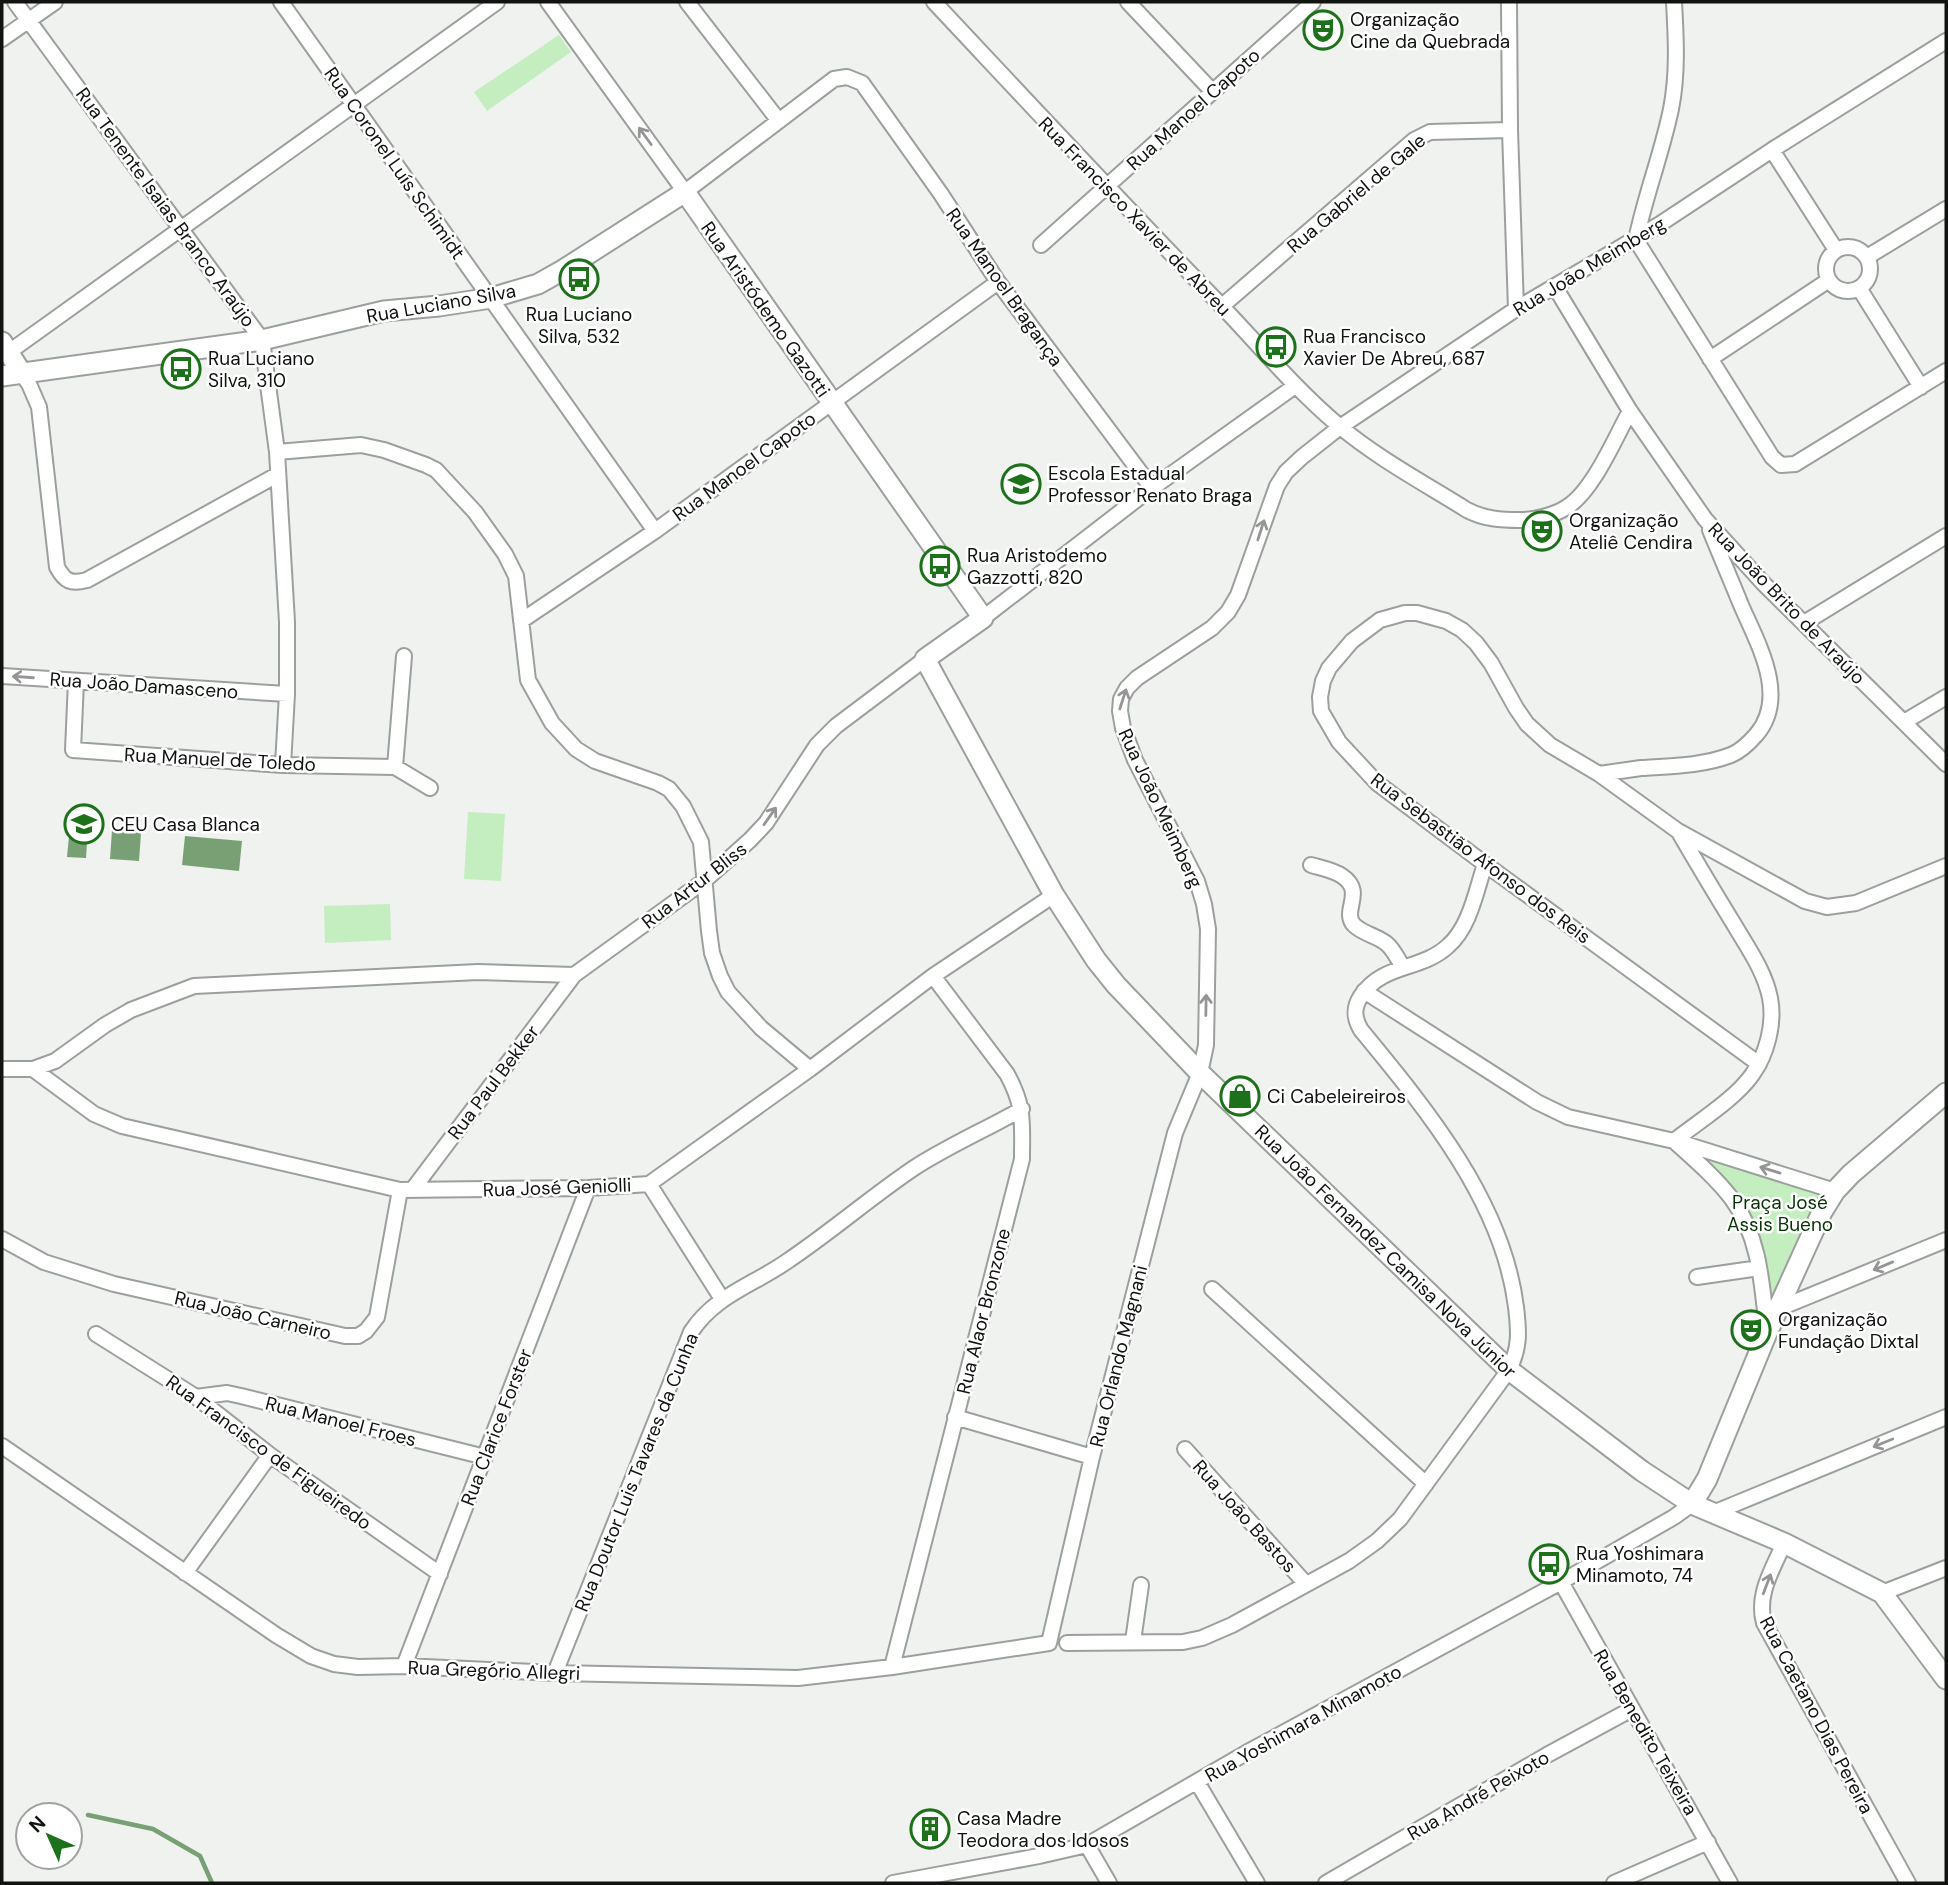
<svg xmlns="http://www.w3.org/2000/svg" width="1948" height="1885" font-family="'DM Sans',sans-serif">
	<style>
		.green { fill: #c4eec0 }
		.water { fill: #78a074 }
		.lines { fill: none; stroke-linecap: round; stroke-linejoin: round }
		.stream { stroke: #78a074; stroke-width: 4.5 }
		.street-casing { stroke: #9ca09c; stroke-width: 18 }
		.secondary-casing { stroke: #9ca09c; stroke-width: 23 }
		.street { stroke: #fff; stroke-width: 14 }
		.secondary { stroke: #fff; stroke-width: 19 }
		.oneway { stroke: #949594 }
		.labels { text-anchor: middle; stroke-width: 5; stroke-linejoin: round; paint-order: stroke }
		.poi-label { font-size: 19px; fill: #111311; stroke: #fff; text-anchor: start }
		.street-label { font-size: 19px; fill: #111311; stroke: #fff }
		.park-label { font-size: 19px; fill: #073406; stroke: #fff }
	</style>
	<rect width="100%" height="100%" fill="#eff2ee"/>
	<path class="green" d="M 559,35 L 571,52 L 487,111 L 474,92 Z
		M 468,812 L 505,814 L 501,881 L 464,879 Z
		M 390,904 L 391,940 L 325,943 L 324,906 Z
		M 1697,1152 L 1822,1195 L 1772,1297 L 1758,1240 Z"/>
	<path class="water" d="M 70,826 L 88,828 L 86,858 L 67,857 Z
		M 112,830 L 141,833 L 139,861 L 110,859 Z
		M 185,836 L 242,841 L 239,871 L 182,865 Z"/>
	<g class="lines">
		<path class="stream" d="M 88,1815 L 153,1829 L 200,1856 L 212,1883"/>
		<g class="street-casing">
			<path id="street" d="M 15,2 L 262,340 L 277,452 L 287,622 L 287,694 L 283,765
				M 281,2 L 655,531
				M 548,2 L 685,192 L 834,79 L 847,77 L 862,83 L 941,194 L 998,282 L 1152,488
				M 687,2 L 779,121
				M 934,2 C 1026,100 1118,199 1212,296 C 1254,339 1292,386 1338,425 C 1377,458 1424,483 1467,510 C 1484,519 1501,520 1520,520 C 1535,520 1555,515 1567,507 C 1593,491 1615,438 1630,411
				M 1128,2 L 1213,92
				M 1509,2 L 1510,130 L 1516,309
				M 1674,2 C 1676,38 1678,74 1671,109 C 1662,153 1645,196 1636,240 L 1772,457 L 1781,465 L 1795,464 L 1946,371
				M 2,39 L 55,2
				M 1772,150 L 1836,250
				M 1041,245 L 1313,2
				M1826 269a22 22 0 1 1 44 0a22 22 0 1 1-44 0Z
				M 1867,257 L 1946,209
				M 1555,287 L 1630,411 L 1705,519 L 1763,583 L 1946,764
				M 1859,288 L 1921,387
				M 1222,306 L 1414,140 L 1430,132 L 1510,130
				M 9,352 L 497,2
				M 1710,359 L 1829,280
				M 21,372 L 29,384 L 39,407 L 57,567 C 65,582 71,584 87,580 L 277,475
				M 277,452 L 361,445 L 384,450 L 426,465 L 436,470 L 475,512 L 505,554 L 516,576 L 528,680 L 552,723 L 576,749 L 595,761 L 658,783 L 669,789 L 683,806 L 701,842 L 709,931 L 712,953 L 720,976 L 728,992 L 761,1028 L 810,1069
				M 983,618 L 1145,493 L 1295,386
				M 521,621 L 655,531 L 998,282
				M 1804,623 L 1946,536
				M 2,676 L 287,694
				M 76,681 L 73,750 L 283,765 L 395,767 L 430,788
				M 1904,722 L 1946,697
				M 395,767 L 404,656
				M 1599,774 C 1613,772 1627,770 1641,768 C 1672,766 1702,766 1731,755 C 1741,751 1749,743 1756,735 C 1789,697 1758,644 1741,605 C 1731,580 1720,555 1710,530
				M 1311,865 C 1321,868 1333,870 1342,876 C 1366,892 1341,911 1354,925 C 1363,934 1378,936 1387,944 C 1394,950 1398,960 1403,967
				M 1364,991 L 1537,1102 L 1568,1117 L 1674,1141 C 1699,1121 1734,1100 1752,1075 C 1767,1054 1775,1023 1770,998 C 1765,972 1748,948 1735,926 C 1716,895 1698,865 1680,834
				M 1759,1064 L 1485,864 L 1377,783 L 1339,742 L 1321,711 L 1320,697 L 1323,681 L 1329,668 L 1352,641 L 1380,620 L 1405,613 L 1417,613 L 1446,621 L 1462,630 L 1476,643 L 1491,663 L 1516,708 L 1527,724 L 1550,745 L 1599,774 L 1678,831 L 1805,901 L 1827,907 L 1856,903 L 1946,866
				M 2,1069 L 33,1069 L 55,1061 L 105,1025 L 131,1010 L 194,986 L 478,972 L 574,975 L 704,881 L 750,840 L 766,823 L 817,745 L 836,726 L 925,659
				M 33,1069 L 94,1114 L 122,1126 L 400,1190 L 588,1188 L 649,1184 L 810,1069 L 933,976 L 1054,895
				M 1674,1141 C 1694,1159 1716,1178 1732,1199 C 1760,1237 1762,1285 1767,1330
				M 1679,1142 L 1835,1191
				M 649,1184 L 722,1299
				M 413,1189 L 574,975
				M 2,1239 L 44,1262 L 114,1284 L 345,1336 L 358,1336 L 366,1331 L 377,1317 L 400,1190
				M 1697,1277 L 1759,1268
				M 1212,1289 L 1426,1484
				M 1780,1308 L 1946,1240
				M 96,1334 L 196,1397 L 270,1455 L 440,1574
				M 196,1397 L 227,1393 L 241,1396 L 485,1457
				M 955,1417 L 1092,1457
				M 2,1446 L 276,1635 L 311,1656 L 334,1664 L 358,1667 L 404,1666 L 555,1673 L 798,1678 L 892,1667 L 1049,1643 L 1092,1457 L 1175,1133 L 1200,1073 L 1206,1045 L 1208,929 L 1204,904 L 1197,881 L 1135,760 L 1123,728 L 1120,711 L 1121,699 L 1127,688 L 1137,678 L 1212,628 L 1228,612 L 1238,595 L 1277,486 L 1286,472 L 1302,457 L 1340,427 L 1516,309 L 1660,224 L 1772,150 L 1946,41
				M 1185,1449 L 1306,1584
				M 1713,1513 L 1946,1417
				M 1784,1543 C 1773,1569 1756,1594 1764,1623 L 1908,1883
				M 185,1573 L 270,1455
				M 1561,1582 L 1730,1883
				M 1882,1593 L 1946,1568
				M 1133,1641 L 1141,1585
				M 1067,1643 L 1183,1642 L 1202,1638 L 1232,1625 L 1349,1561 L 1377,1541 L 1400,1519 L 1509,1370 C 1520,1347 1519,1332 1516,1307 C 1503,1202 1427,1110 1361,1030 C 1354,1018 1353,1008 1361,996 C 1383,963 1421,971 1448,946 C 1470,927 1476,891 1485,864
				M 404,1666 L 588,1188
				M 892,1667 L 1022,1159 C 1022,1122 1025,1107 1007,1074 L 933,976
				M 555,1673 L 691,1332 C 715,1295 754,1285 789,1260 C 832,1231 871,1197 914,1168 C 948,1146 987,1129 1022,1109
				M 1197,1782 L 1257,1883
				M 1087,1845 L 1109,1883
				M 893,1883 L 1039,1856 L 1087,1845 L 1246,1753 L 1561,1582 L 1674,1517 L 1692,1504
				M 1326,1883 L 1547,1755 L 1632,1709
				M 1614,1883 L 1708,1842"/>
		</g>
		<g class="secondary-casing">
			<path id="secondary" d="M 2,342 L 21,372
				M 2,376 L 262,340 L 384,311 L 439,306 L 491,298 L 538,284 L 563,270 L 685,192 L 983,618 L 925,659 L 1054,895 L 1096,960 L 1116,985 L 1200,1073 L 1509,1370 L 1642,1471 L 1692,1504 L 1784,1543 L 1882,1593 L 1946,1679
				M 1692,1504 L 1707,1479 L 1767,1333 L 1822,1212 L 1835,1191 L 1851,1174 L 1946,1093"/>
		</g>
		<use href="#street" class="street"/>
		<use href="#secondary" class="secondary"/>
	</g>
	<defs><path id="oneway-shaft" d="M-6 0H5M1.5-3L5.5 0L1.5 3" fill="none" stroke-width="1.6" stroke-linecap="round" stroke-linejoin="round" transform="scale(1.75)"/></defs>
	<g class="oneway">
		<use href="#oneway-shaft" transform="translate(645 136) rotate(-126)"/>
		<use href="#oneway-shaft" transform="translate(1261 530) rotate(-72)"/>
		<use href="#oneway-shaft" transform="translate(23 677) rotate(-176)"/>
		<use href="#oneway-shaft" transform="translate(1123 699) rotate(-72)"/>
		<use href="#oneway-shaft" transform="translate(770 816) rotate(-55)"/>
		<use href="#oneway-shaft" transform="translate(1206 1005) rotate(-89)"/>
		<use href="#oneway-shaft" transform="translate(1770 1170) rotate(-163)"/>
		<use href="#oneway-shaft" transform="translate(1883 1266) rotate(157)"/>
		<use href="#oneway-shaft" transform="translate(1883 1443) rotate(158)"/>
		<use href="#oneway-shaft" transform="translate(1767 1584) rotate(-69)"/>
	</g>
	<defs>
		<g id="theatre-ring" transform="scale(2.0125)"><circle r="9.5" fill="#fff" stroke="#1d711a" stroke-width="1.5"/><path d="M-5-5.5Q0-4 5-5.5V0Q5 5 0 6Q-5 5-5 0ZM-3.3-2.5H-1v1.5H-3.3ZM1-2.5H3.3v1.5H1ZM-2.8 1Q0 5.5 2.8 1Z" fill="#1d711a"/></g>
		<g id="bus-ring" transform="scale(2.0125)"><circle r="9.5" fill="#fff" stroke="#1d711a" stroke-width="1.5"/><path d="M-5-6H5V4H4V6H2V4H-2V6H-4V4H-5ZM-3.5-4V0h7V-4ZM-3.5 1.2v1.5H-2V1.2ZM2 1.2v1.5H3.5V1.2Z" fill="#1d711a"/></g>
		<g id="school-ring" transform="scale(2.0125)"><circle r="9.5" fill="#fff" stroke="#1d711a" stroke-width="1.5"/><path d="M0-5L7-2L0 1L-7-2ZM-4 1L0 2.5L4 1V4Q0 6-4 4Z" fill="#1d711a"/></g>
		<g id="shop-ring" transform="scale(2.0125)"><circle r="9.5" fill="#fff" stroke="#1d711a" stroke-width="1.5"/><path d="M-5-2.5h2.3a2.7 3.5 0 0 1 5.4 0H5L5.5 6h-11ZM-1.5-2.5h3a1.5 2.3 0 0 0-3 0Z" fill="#1d711a"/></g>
		<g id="building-ring" transform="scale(2.0125)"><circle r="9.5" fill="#fff" stroke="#1d711a" stroke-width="1.5"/><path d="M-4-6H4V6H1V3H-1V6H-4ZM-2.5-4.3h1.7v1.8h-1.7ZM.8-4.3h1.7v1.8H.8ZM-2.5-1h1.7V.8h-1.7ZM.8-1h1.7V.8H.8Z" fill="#1d711a"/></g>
	</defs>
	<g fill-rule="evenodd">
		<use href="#theatre-ring" x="1323" y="30"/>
		<use href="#bus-ring" x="579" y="279"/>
		<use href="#bus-ring" x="1276" y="347"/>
		<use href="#bus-ring" x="181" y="369"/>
		<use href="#school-ring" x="1021" y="484"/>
		<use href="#theatre-ring" x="1542" y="531"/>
		<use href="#bus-ring" x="940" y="566"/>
		<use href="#school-ring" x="84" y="824"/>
		<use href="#shop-ring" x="1240" y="1096"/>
		<use href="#theatre-ring" x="1751" y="1330"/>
		<use href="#bus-ring" x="1549" y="1564"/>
		<use href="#building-ring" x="930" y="1829"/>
	</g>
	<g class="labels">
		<g class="poi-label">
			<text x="1350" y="26">Organização<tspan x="1350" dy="22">Cine da Quebrada</tspan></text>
			<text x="579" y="321" text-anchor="middle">Rua Luciano<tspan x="579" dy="22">Silva, 532</tspan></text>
			<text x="1303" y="343">Rua Francisco<tspan x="1303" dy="22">Xavier De Abreu, 687</tspan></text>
			<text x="208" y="365">Rua Luciano<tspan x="208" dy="22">Silva, 310</tspan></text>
			<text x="1048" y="480">Escola Estadual<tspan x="1048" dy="22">Professor Renato Braga</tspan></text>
			<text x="1569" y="527">Organização<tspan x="1569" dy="22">Ateliê Cendira</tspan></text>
			<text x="967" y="562">Rua Aristodemo<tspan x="967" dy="22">Gazzotti, 820</tspan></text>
			<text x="111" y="831">CEU Casa Blanca</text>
			<text x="1267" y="1103">Ci Cabeleireiros</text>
			<text x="1778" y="1326">Organização<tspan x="1778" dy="22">Fundação Dixtal</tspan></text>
			<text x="1576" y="1560">Rua Yoshimara<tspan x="1576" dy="22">Minamoto, 74</tspan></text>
			<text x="957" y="1825">Casa Madre<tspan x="957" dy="22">Teodora dos Idosos</tspan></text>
		</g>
		<g class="street-label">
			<text transform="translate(1193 109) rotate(-42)" y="7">Rua Manoel Capoto</text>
			<text transform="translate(395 163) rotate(55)" y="7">Rua Coronel Luís Schimidt</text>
			<text transform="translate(1356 193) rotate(-40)" y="7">Rua Gabriel de Gale</text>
			<text transform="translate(166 207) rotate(54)" y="7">Rua Tenente Isaias Branco Araújo</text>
			<text transform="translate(1135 216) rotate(46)" y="7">Rua Francisco Xavier de Abreu</text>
			<text transform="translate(1589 266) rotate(-31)" y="7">Rua João Meimberg</text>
			<text transform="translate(1005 287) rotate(55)" y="7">Rua Manoel Bragança</text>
			<text transform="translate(441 303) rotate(-10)" y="7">Rua Luciano Silva</text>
			<text transform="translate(766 309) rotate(55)" y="7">Rua Aristódemo Gazotti</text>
			<text transform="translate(744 466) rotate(-36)" y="7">Rua Manoel Capoto</text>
			<text transform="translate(1787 603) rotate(46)" y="7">Rua João Brito de Araújo</text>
			<text transform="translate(144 685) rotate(4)" y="7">Rua João Damasceno</text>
			<text transform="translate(220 759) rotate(3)" y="7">Rua Manuel de Toledo</text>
			<text transform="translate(1161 808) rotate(65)" y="7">Rua João Meimberg</text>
			<text transform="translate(1481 858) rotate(37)" y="7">Rua Sebastião Afonso dos Reis</text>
			<text transform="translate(694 885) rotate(-38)" y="7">Rua Artur Bliss</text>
			<text transform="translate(493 1082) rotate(-53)" y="7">Rua Paul Bekker</text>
			<text transform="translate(557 1187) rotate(-2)" y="7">Rua José Geniolli</text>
			<text transform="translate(1386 1251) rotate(44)" y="7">Rua João Fernandez Camisa Nova Júnior</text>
			<text transform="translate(983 1311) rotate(-76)" y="7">Rua Alaor Bronzone</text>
			<text transform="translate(253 1315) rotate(13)" y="7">Rua João Carneiro</text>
			<text transform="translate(1118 1356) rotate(-76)" y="7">Rua Orlando Magnani</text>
			<text transform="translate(341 1421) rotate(14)" y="7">Rua Manoel Froes</text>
			<text transform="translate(496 1427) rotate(-69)" y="7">Rua Clarice Forster</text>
			<text transform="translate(269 1452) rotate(36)" y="7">Rua Francisco de Figueiredo</text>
			<text transform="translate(636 1472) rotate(-68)" y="7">Rua Doutor Luis Tavares da Cunha</text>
			<text transform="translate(1245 1516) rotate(48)" y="7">Rua João Bastos</text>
			<text transform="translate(494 1670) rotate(2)" y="7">Rua Gregório Allegri</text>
			<text transform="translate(1817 1715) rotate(62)" y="7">Rua Caetano Dias Pereira</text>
			<text transform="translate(1303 1723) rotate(-29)" y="7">Rua Yoshimara Minamoto</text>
			<text transform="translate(1646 1732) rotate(60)" y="7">Rua Benedito Teixeira</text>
			<text transform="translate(1478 1795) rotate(-30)" y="7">Rua André Peixoto</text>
		</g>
		<g class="park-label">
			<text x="1780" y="1209">Praça José<tspan x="1780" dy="22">Assis Bueno</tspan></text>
		</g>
	</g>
	<rect width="1948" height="1885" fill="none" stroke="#111311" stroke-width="7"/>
	<g transform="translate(49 1836) rotate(315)"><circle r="33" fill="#ffffff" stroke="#a0a1a0" stroke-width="2"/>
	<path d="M0-5L12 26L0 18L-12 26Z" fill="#1d711a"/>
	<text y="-10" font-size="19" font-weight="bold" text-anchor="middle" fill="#111311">N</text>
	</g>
</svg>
